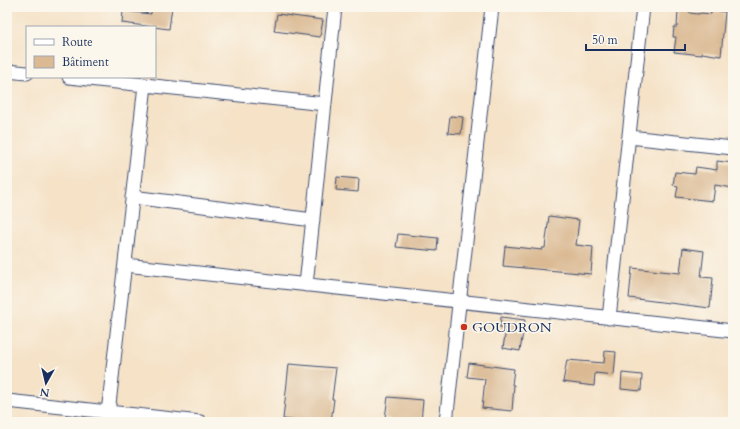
<svg xmlns="http://www.w3.org/2000/svg" width="740" height="429" font-family="Cardo,serif">
	<style>
		.building { fill: #dab993 }
		.lines { fill: none; stroke-linecap: round; stroke-linejoin: round }
		.street-casing { stroke: #3c4a6e; stroke-width: 15 }
		.street { stroke: #fff; stroke-width: 13 }
		.poi-dot { fill: #c8321e; stroke: #fbf7ec; stroke-width: 1.5 }
		.labels { text-anchor: middle; stroke-width: 3; stroke-linejoin: round; paint-order: stroke }
		.poi-label { font-size: 14px; fill: #1b2f5e; stroke: #fbf7ec; text-anchor: start }
	</style>
	<rect width="100%" height="100%" fill="#fbf7ec"/>
	<filter id="ink" filterUnits="userSpaceOnUse"><feTurbulence type="fractalNoise" baseFrequency=".025" numOctaves="2"/><feDisplacementMap in="SourceGraphic" scale="8" xChannelSelector="R" yChannelSelector="G"/><feConvolveMatrix kernelMatrix="1 2 1 2 8 2 1 2 1" color-interpolation-filters="sRGB"/></filter>
	<filter id="wash" filterUnits="userSpaceOnUse"><feTurbulence type="fractalNoise" baseFrequency=".012" numOctaves="4" result="noise"/><feDisplacementMap in="SourceGraphic" scale="16" xChannelSelector="R" yChannelSelector="G"/><feGaussianBlur stdDeviation="0.9" result="paint"/><feColorMatrix in="noise" values="0 0 0 0 0 0 0 0 0 0 0 0 0 0 0 0 0 1.4 0 .05"/><feComposite in="paint" operator="in"/></filter>
	<g filter="url(#wash)">
		<rect width="100%" height="100%" fill="#f5e2c7"/>
		<g id="blocks">
			<path class="building" d="M 151,7 L 172,7 L 169,29 L 122,23 L 123,11 L 151,14 Z
				M 678,10 L 688,10 L 690,13 L 698,14 L 701,13 L 711,14 L 711,10 L 725,12 L 721,56 L 702,53 L 702,55 L 674,52 L 676,37 L 673,37 L 674,27 L 677,27 Z
				M 277,14 L 323,20 L 320,37 L 274,31 Z
				M 450,116 L 463,117 L 461,134 L 448,133 Z
				M 717,161 L 733,163 L 733,188 L 715,185 L 713,201 L 676,197 L 678,186 L 673,185 L 675,172 L 695,174 L 696,167 L 717,170 Z
				M 337,177 L 359,179 L 358,192 L 336,190 Z
				M 549,216 L 579,220 L 576,245 L 593,247 L 591,274 L 503,266 L 505,246 L 542,250 L 542,248 L 545,248 Z
				M 398,234 L 438,238 L 437,251 L 396,247 Z
				M 683,248 L 704,251 L 701,277 L 713,278 L 710,308 L 629,298 L 632,268 L 680,273 Z
				M 501,317 L 525,320 L 520,351 L 503,348 L 506,329 L 500,328 Z
				M 605,351 L 616,352 L 614,375 L 595,373 L 594,386 L 563,382 L 567,360 L 604,363 Z
				M 469,363 L 514,369 L 512,385 L 514,385 L 512,411 L 482,408 L 485,379 L 467,377 Z
				M 289,364 L 336,368 L 332,399 L 334,399 L 331,422 L 306,422 L 283,419 Z
				M 622,373 L 642,375 L 641,391 L 621,389 Z
				M 388,397 L 423,400 L 421,422 L 385,418 Z"/>
		</g>
	</g>
	<g filter="url(#ink)">
		<use href="#blocks" fill-opacity="0" stroke="#3c4a6e" stroke-width="1"/>
		<g class="lines">
			<g class="street-casing">
				<path id="street" d="M 7,71 L 27,73
					M 69,77 L 325,104
					M 629,137 L 733,148
					M 132,197 L 313,220
					M 125,265 L 733,331
					M 306,285 L 335,7
					M 609,318 L 643,7
					M 7,401 L 200,422
					M 107,422 L 145,85
					M 446,422 L 492,7"/>
			</g>
			<use href="#street" class="street"/>
		</g>
	</g>
	<circle class="poi-dot" cx="464" cy="327" r="4"/>
	<g class="labels">
		<g class="poi-label">
			<text x="472" y="332">GOUDRON</text>
		</g>
	</g>
	<rect width="740" height="429" fill="none" stroke="#fbf7ec" stroke-width="24"/>
	<rect x="26" y="26" width="130" height="52" fill="#fbf7ec" stroke="#a1a7b3"/>
	<rect x="34" y="39" width="20" height="6" fill="#ffffff" stroke="#a1a7b3"/>
	<text x="62" y="46" font-size="12" fill="#1b2f5e">Route</text>
	<rect x="34" y="56" width="20" height="12" fill="#dab993" stroke="#a1a7b3"/>
	<text x="62" y="66" font-size="12" fill="#1b2f5e">Bâtiment</text>
	<g transform="translate(46 383) rotate(188)" stroke="#fbf7ec" stroke-width="3" paint-order="stroke">
	<path d="M0-3L7 15L0 10L-7 15Z" fill="#1b2f5e"/>
	<text y="-6" font-size="11" font-weight="bold" text-anchor="middle" fill="#1b2f5e">N</text>
	</g>
	<path d="M586 44v6h99v-6" fill="none" stroke="#1b2f5e" stroke-width="2"/>
	<text x="592" y="44" font-size="12" fill="#1b2f5e" stroke="#fbf7ec" stroke-width="3" paint-order="stroke">50 m</text>
</svg>
